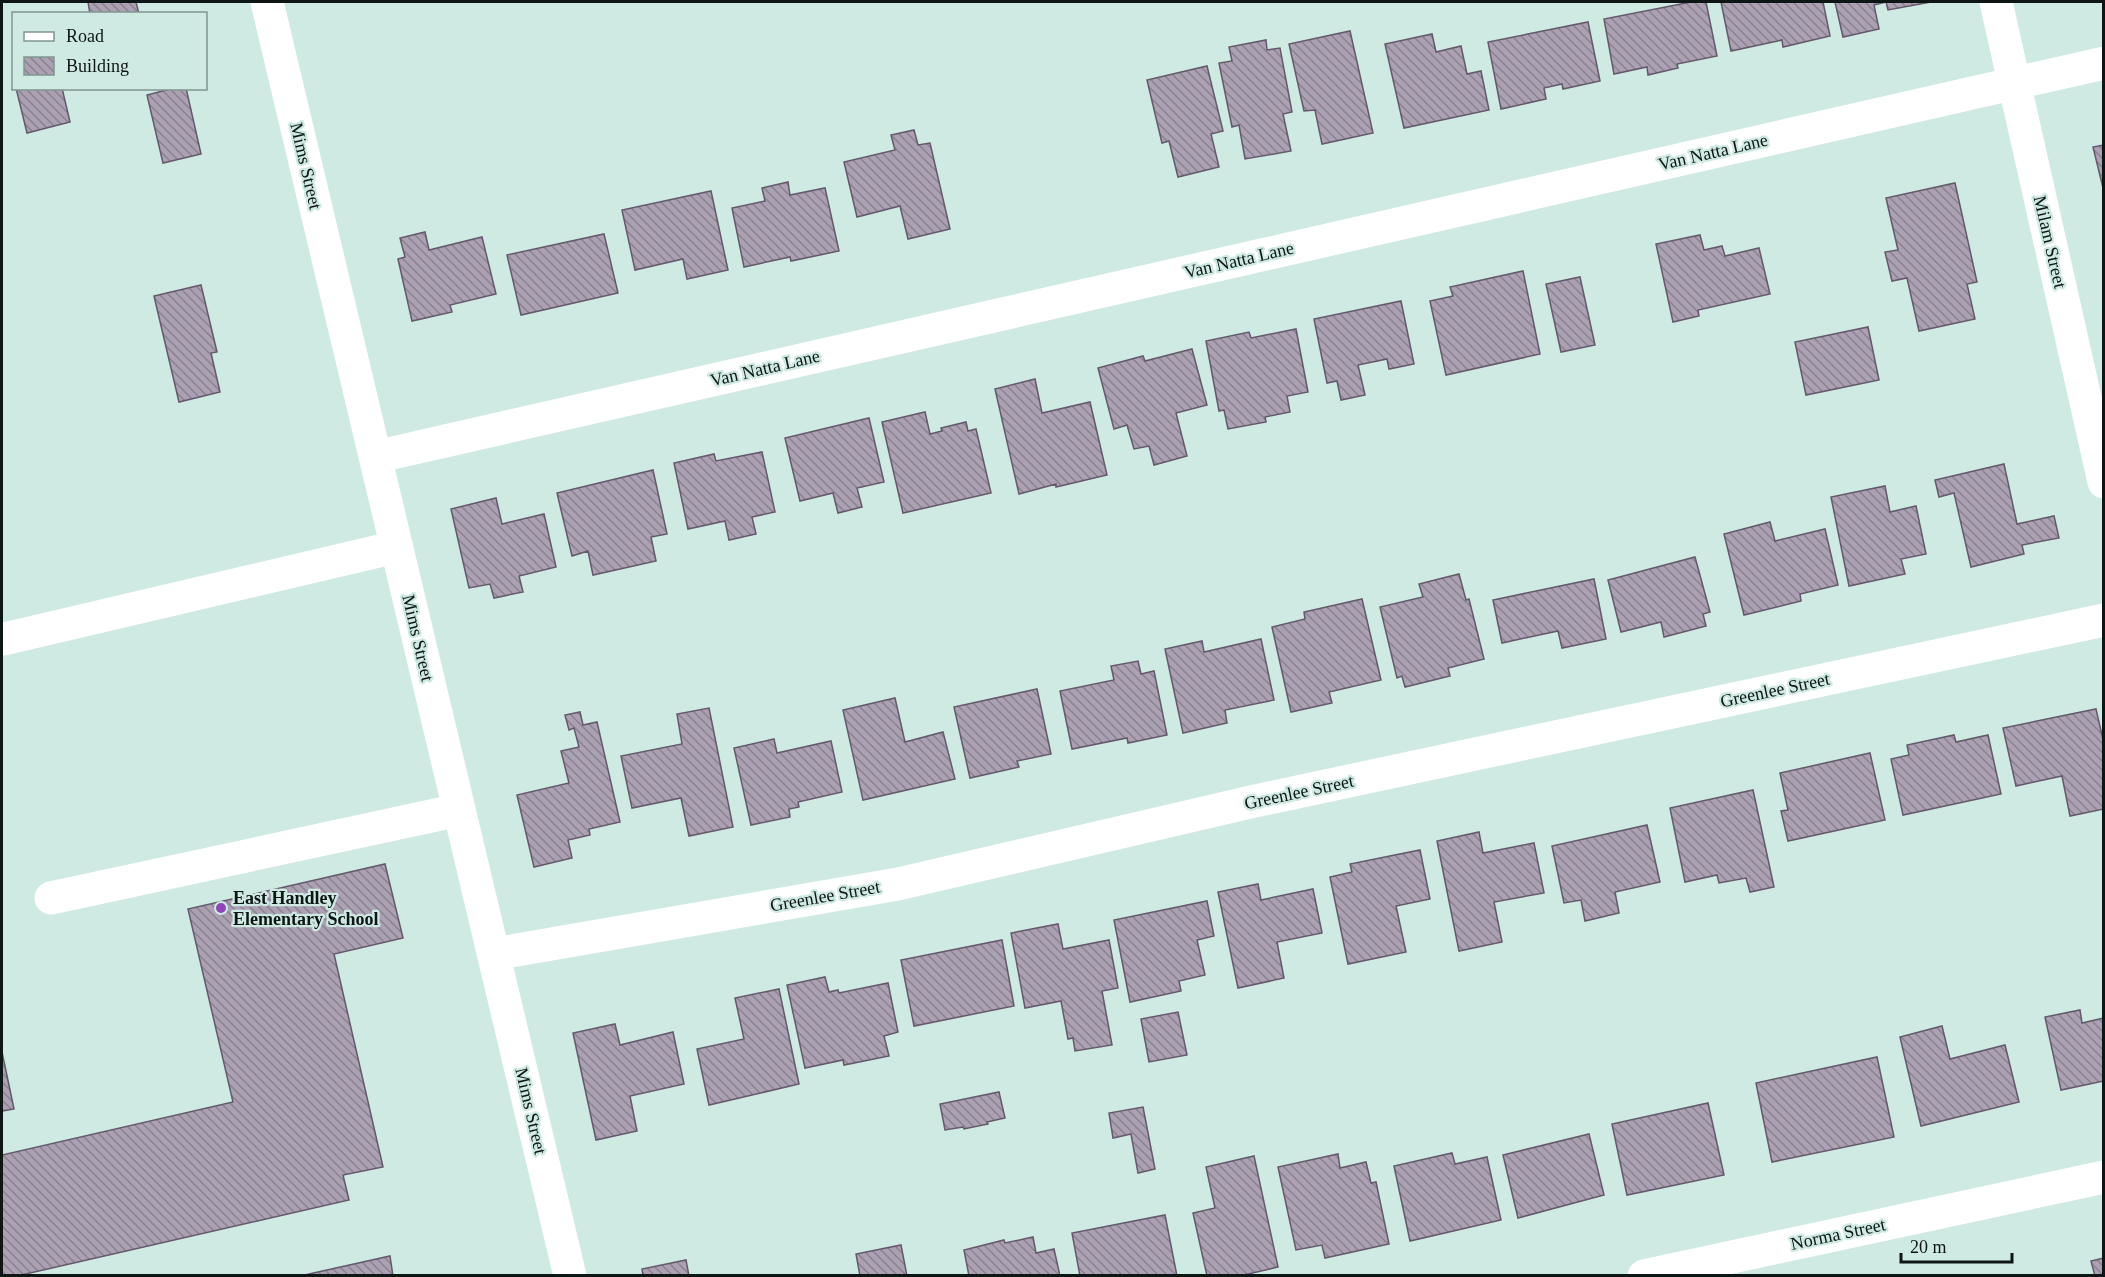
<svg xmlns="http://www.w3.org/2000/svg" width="2105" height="1277" font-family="'Times New Roman',serif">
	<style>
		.building { fill: url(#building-back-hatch); stroke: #63596a; stroke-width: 1.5 }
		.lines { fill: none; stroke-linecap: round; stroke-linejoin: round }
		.minor { stroke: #fff; stroke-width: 33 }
		.poi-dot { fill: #8e45b8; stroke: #cfe9e3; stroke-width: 2 }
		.labels { text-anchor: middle; stroke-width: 4.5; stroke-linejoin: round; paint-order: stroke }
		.street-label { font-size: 18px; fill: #0d1614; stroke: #cfe9e3 }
		.poi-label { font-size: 18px; font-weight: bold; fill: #0d1614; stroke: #cfe9e3; text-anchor: start }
	</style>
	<defs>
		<pattern id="building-back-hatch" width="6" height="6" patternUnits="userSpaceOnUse" patternTransform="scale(1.5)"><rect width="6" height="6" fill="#aba1b3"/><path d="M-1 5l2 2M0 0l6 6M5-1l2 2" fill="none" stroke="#8a8290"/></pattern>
	</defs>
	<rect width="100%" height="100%" fill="#cfe9e3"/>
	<path class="building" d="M 88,2 L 136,2 L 139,14 L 90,14 Z
		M 1691,2 L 1706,2 L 1717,56 L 1677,64 L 1678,68 L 1648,75 L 1647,67 L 1614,74 L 1604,19 Z
		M 1721,2 L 1823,2 L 1830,36 L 1783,47 L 1782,40 L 1731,51 Z
		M 1835,2 L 1931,2 L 1888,10 L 1886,2 L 1874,5 L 1879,29 L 1843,37 Z
		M 1588,22 L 1600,81 L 1563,89 L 1562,84 L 1544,88 L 1546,99 L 1501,109 L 1488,42 Z
		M 1350,31 L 1373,133 L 1322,144 L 1315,110 L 1304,111 L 1289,44 Z
		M 1432,34 L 1436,52 L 1461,46 L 1467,74 L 1481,71 L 1489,110 L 1404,128 L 1385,44 Z
		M 1266,40 L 1267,50 L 1280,48 L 1292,112 L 1283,114 L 1291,151 L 1245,159 L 1239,125 L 1232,127 L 1219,63 L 1232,61 L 1229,47 Z
		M 1207,66 L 1223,131 L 1211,134 L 1219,167 L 1178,177 L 1169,141 L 1162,143 L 1147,80 Z
		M 16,88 L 62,88 L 70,122 L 27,133 Z
		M 174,88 L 186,88 L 201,154 L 163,163 L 147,95 Z
		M 914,130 L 918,145 L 930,143 L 950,229 L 908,239 L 900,206 L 857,217 L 844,162 L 895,150 L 891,135 Z
		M 2104,145 L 2104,192 L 2093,147 Z
		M 788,182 L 790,195 L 825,188 L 839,251 L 791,261 L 790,257 L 744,267 L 732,208 L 765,201 L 762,188 Z
		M 1955,183 L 1977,282 L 1967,284 L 1975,319 L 1919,331 L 1907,278 L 1892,281 L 1885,252 L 1898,250 L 1886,198 Z
		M 711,191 L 728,270 L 687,279 L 683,259 L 635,270 L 622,210 Z
		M 425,232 L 429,250 L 482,237 L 496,294 L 450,305 L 452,312 L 412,321 L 398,259 L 405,257 L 400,238 Z
		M 604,234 L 618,293 L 521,315 L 507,255 Z
		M 1700,235 L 1704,250 L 1722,246 L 1725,256 L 1759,248 L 1770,294 L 1698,310 L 1699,316 L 1673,322 L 1656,244 Z
		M 1523,271 L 1540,354 L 1446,375 L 1430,301 L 1453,296 L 1450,287 Z
		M 1580,277 L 1595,345 L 1561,352 L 1546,284 Z
		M 201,285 L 217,352 L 211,353 L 220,392 L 179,402 L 154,296 Z
		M 1401,301 L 1414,364 L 1389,369 L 1387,359 L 1358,365 L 1365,395 L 1341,400 L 1337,381 L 1327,383 L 1314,319 Z
		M 1868,327 L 1879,380 L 1806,395 L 1795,342 Z
		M 1296,329 L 1308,392 L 1287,396 L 1290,412 L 1265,417 L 1266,422 L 1228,429 L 1224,410 L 1219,411 L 1206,341 L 1249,332 L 1251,338 Z
		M 1192,349 L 1207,405 L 1176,413 L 1187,456 L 1154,465 L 1149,446 L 1134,449 L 1127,425 L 1114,429 L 1098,368 L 1143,356 L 1145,361 Z
		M 1035,379 L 1042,413 L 1090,402 L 1107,475 L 1056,487 L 1056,484 L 1019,494 L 995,389 Z
		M 925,412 L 930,434 L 942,431 L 941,428 L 966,422 L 968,431 L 976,429 L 991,493 L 903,513 L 882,422 Z
		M 869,418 L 884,482 L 857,488 L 862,507 L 838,513 L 833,493 L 800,501 L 785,438 Z
		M 762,452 L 775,512 L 752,517 L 756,534 L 729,540 L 725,521 L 688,529 L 674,463 L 714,454 L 716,461 Z
		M 2004,464 L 2017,524 L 2054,516 L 2059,538 L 2022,545 L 2024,554 L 1971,567 L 1954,493 L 1939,497 L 1935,480 Z
		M 653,470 L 667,534 L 651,537 L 656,561 L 593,575 L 588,551 L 572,556 L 557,493 Z
		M 1885,486 L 1890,512 L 1916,506 L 1926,554 L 1901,559 L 1905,574 L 1849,586 L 1831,497 Z
		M 496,498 L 502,524 L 544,514 L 556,567 L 519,576 L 523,592 L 494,598 L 490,584 L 469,588 L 451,509 Z
		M 1770,522 L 1775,541 L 1825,529 L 1838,585 L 1800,594 L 1801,601 L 1744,615 L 1724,534 Z
		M 1695,557 L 1710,612 L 1703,614 L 1706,626 L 1664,637 L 1661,622 L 1621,632 L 1608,580 Z
		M 1459,574 L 1466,600 L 1469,599 L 1484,659 L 1448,668 L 1450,676 L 1405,687 L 1402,676 L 1397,678 L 1380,607 L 1423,597 L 1419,584 Z
		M 1594,579 L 1606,639 L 1562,648 L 1558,631 L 1502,643 L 1493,600 Z
		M 1362,599 L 1381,680 L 1329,692 L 1332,703 L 1291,712 L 1272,627 L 1305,619 L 1304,612 Z
		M 1261,639 L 1274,700 L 1225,710 L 1227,723 L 1183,733 L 1165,649 L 1202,641 L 1204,652 Z
		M 1138,661 L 1141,674 L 1154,671 L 1167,735 L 1128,743 L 1127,738 L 1072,749 L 1060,691 L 1114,680 L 1111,666 Z
		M 1037,689 L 1051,754 L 1017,761 L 1019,767 L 970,778 L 954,707 Z
		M 895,698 L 905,742 L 943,732 L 955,779 L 863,800 L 843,710 Z
		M 709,708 L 733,827 L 689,836 L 681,798 L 632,808 L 621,756 L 682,744 L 677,714 Z
		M 2096,709 L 2104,744 L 2104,809 L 2070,816 L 2062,776 L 2016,786 L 2003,728 Z
		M 580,712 L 583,725 L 597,722 L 620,822 L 589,829 L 590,835 L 568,840 L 572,858 L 534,867 L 517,795 L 569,783 L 561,751 L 579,747 L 574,728 L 569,730 L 565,715 Z
		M 1954,735 L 1956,742 L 1988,735 L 2001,794 L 1903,815 L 1891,759 L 1909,755 L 1907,745 Z
		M 774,739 L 777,753 L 831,741 L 842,792 L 798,802 L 799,807 L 789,809 L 790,817 L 751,825 L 734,748 Z
		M 1870,753 L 1885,820 L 1788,841 L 1781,811 L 1788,810 L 1780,773 Z
		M 1753,790 L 1774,887 L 1750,892 L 1746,878 L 1719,883 L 1717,875 L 1685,882 L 1670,808 Z
		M 1647,825 L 1660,882 L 1615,892 L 1619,913 L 1585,921 L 1581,900 L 1564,903 L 1552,846 Z
		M 1479,832 L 1483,853 L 1534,843 L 1544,893 L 1494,902 L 1502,942 L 1459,951 L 1437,841 Z
		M 1420,850 L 1430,899 L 1396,906 L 1406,952 L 1348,964 L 1330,877 L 1352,872 L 1350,864 Z
		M 385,864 L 403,938 L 334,954 L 383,1167 L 343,1175 L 349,1200 L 17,1276 L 2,1276 L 2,1155 L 233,1102 L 188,909 Z
		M 1258,884 L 1261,900 L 1313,889 L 1322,933 L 1277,942 L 1284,978 L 1238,988 L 1218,892 Z
		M 1207,901 L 1214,936 L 1197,940 L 1205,975 L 1179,981 L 1181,991 L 1130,1002 L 1114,920 Z
		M 1058,924 L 1063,949 L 1109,940 L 1118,988 L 1102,991 L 1112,1045 L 1075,1051 L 1073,1038 L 1068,1039 L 1061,1001 L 1025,1008 L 1011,933 Z
		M 1002,940 L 1014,1006 L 914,1026 L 901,960 Z
		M 825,977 L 829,992 L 838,990 L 839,993 L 888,983 L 898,1032 L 884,1036 L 889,1056 L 844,1065 L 843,1060 L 805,1068 L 787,985 Z
		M 779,989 L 799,1084 L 709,1105 L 697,1049 L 744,1039 L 735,998 Z
		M 2080,1010 L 2082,1023 L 2104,1018 L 2104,1081 L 2061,1090 L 2045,1017 Z
		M 1178,1012 L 1187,1055 L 1149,1062 L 1141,1019 Z
		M 615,1024 L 620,1045 L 673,1032 L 684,1084 L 630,1096 L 637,1131 L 596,1140 L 573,1033 Z
		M 1942,1026 L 1950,1059 L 2005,1045 L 2019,1102 L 1921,1126 L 1900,1037 Z
		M 2,1052 L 14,1109 L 2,1111 Z
		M 1877,1057 L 1894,1137 L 1772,1162 L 1756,1083 Z
		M 999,1092 L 1005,1118 L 987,1122 L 988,1124 L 964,1129 L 963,1127 L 945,1130 L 940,1104 Z
		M 1708,1103 L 1724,1175 L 1627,1195 L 1612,1124 Z
		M 1143,1107 L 1155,1169 L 1138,1173 L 1131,1134 L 1113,1138 L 1109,1113 Z
		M 1589,1134 L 1604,1195 L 1518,1218 L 1503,1155 Z
		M 1452,1153 L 1455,1164 L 1487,1157 L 1501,1220 L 1410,1241 L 1394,1166 Z
		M 1338,1154 L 1340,1168 L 1366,1162 L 1371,1183 L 1376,1182 L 1389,1244 L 1325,1258 L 1322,1245 L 1296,1250 L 1278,1167 Z
		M 1254,1156 L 1278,1267 L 1240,1276 L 1207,1276 L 1193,1213 L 1215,1208 L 1206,1167 Z
		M 1165,1215 L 1177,1276 L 1080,1276 L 1072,1233 Z
		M 1033,1237 L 1036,1253 L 1054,1249 L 1060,1276 L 969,1276 L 964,1250 L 1004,1240 L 1005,1243 Z
		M 901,1245 L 907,1276 L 860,1276 L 856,1254 Z
		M 390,1256 L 393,1276 L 300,1276 Z
		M 2104,1258 L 2104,1276 L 2095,1276 L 2091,1261 Z
		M 686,1260 L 689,1276 L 643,1276 L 642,1269 Z"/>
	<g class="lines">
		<path class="minor" d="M 267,2 L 570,1276
			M 1996,2 L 2104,482
			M 375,457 L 2104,63
			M 4,639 L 396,547
			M 51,898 L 459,810
			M 494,954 L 898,884 L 1255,801 L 2104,620
			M 1644,1276 L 2104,1177"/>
	</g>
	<circle class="poi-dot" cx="221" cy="908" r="6"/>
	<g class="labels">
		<g class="street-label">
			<text transform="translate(1713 152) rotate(-13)" y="6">Van Natta Lane</text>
			<text transform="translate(306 166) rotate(77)" y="6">Mims Street</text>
			<text transform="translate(2050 242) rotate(77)" y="6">Milam Street</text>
			<text transform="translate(1239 260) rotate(-13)" y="6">Van Natta Lane</text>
			<text transform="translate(765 368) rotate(-13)" y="6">Van Natta Lane</text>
			<text transform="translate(418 638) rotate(77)" y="6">Mims Street</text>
			<text transform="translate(1775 690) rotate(-12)" y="6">Greenlee Street</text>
			<text transform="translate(1299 792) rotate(-12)" y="6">Greenlee Street</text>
			<text transform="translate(825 896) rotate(-10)" y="6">Greenlee Street</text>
			<text transform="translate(531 1111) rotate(77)" y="6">Mims Street</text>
			<text transform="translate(1838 1234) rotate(-12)" y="6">Norma Street</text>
		</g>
		<g class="poi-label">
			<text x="233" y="904">East Handley<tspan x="233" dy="21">Elementary School</tspan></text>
		</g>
	</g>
	<rect width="2105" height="1277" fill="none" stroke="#0d1614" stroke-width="6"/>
	<rect x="12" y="12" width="195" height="78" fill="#cfe9e3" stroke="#819590" stroke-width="1.5"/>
	<rect x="24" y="32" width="30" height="9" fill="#ffffff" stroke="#819590" stroke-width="1.5"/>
	<text x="66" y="42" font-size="18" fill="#0d1614">Road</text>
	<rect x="24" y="57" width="30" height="18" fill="url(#building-back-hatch)" stroke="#819590" stroke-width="1.5"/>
	<text x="66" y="72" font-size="18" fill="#0d1614">Building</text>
	<path d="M1901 1253v9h111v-9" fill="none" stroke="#0d1614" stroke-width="3"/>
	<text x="1910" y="1253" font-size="18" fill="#0d1614" stroke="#cfe9e3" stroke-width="4.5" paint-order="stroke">20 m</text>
</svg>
